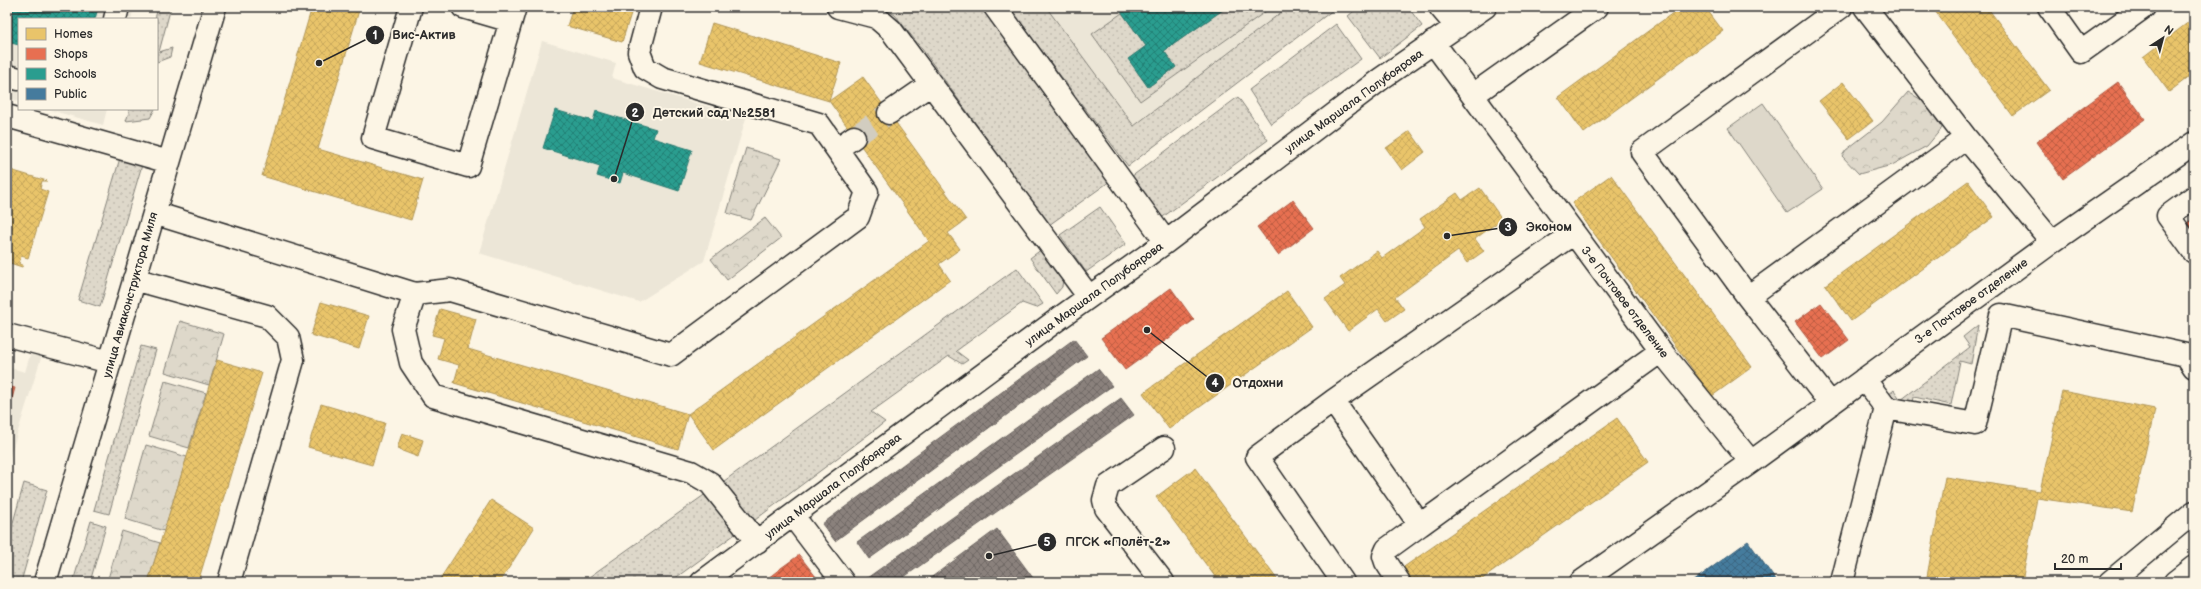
<svg xmlns="http://www.w3.org/2000/svg" width="2201" height="589" font-family="'Balsamiq Sans',sans-serif">
	<style>
		.built { fill: #ece6d7 }
		.grass { fill: url(#grass-dots); stroke: #84827a }
		.forest { fill: url(#forest-crowns); stroke: #84827a }
		.garden { fill: #ded8ca; stroke: #84827a }
		.homes { fill: url(#homes-cross-hatch); stroke: #b09657 }
		.shops { fill: url(#shops-cross-hatch); stroke: #af5b46 }
		.schools { fill: url(#schools-cross-hatch); stroke: #2a7b71 }
		.public { fill: url(#public-cross-hatch); stroke: #3d637b }
		.industry { fill: url(#industry-cross-hatch); stroke: #6e6764 }
		.lines { fill: none; stroke-linecap: round; stroke-linejoin: round }
		.minor-tunnel { stroke: #d2cdc0; stroke-width: 22; stroke-dasharray: 22 11; stroke-linecap: butt }
		.minor-casing { stroke: #2b2b2b; stroke-width: 25 }
		.minor { stroke: #fcf5e5; stroke-width: 22 }
		.labels { text-anchor: middle; stroke-width: 4; stroke-linejoin: round; paint-order: stroke }
		.street-label { font-size: 12px; fill: #2b2b2b; stroke: #fcf5e5 }
		.leader { fill: none; stroke: #2b2b2b; stroke-width: 1.5 }
		.callout-dot { fill: #2b2b2b; stroke: #fcf5e5; stroke-width: 1.5 }
		.mark-label { font-size: 12px; text-anchor: middle; font-weight: bold; fill: #fff }
		.callout-label { font-size: 13px; text-anchor: middle; font-weight: bold; fill: #2b2b2b; stroke: #fcf5e5; stroke-width: 4; stroke-linejoin: round; paint-order: stroke }
	</style>
	<defs>
		<pattern id="grass-dots" width="8" height="8" patternUnits="userSpaceOnUse"><rect width="8" height="8" fill="#ded8ca"/><path d="M2 2h.1M6 6h.1" fill="none" stroke="#bfbaae" stroke-width="1.8" stroke-linecap="round"/></pattern>
		<pattern id="forest-crowns" width="20" height="18" patternUnits="userSpaceOnUse"><rect width="20" height="18" fill="#ded8ca"/><path d="M2 6a3 3 0 1 1 6 0M12 15a3 3 0 1 1 6 0" fill="none" stroke="#bfbaae"/></pattern>
		<pattern id="homes-cross-hatch" width="8" height="8" patternUnits="userSpaceOnUse"><rect width="8" height="8" fill="#e9c46a"/><path d="M0 0l8 8M0 8l8-8" fill="none" stroke="#c8a95c"/></pattern>
		<pattern id="shops-cross-hatch" width="8" height="8" patternUnits="userSpaceOnUse"><rect width="8" height="8" fill="#e76f51"/><path d="M0 0l8 8M0 8l8-8" fill="none" stroke="#bb5b43"/></pattern>
		<pattern id="schools-cross-hatch" width="8" height="8" patternUnits="userSpaceOnUse"><rect width="8" height="8" fill="#2a9d8f"/><path d="M0 0l8 8M0 8l8-8" fill="none" stroke="#248075"/></pattern>
		<pattern id="public-cross-hatch" width="8" height="8" patternUnits="userSpaceOnUse"><rect width="8" height="8" fill="#457b9d"/><path d="M0 0l8 8M0 8l8-8" fill="none" stroke="#3a6580"/></pattern>
		<pattern id="industry-cross-hatch" width="8" height="8" patternUnits="userSpaceOnUse"><rect width="8" height="8" fill="#8a817c"/><path d="M0 0l8 8M0 8l8-8" fill="none" stroke="#716a66"/></pattern>
	</defs>
	<rect width="100%" height="100%" fill="#fcf5e5"/>
	<filter id="ink" filterUnits="userSpaceOnUse"><feTurbulence type="fractalNoise" baseFrequency=".025" numOctaves="2"/><feDisplacementMap in="SourceGraphic" scale="8" xChannelSelector="R" yChannelSelector="G"/><feConvolveMatrix kernelMatrix="1 2 1 2 8 2 1 2 1" color-interpolation-filters="sRGB"/></filter>
	<g filter="url(#ink)">
		<path class="built" d="M 7,7 L 134,7 L 131,19 L 19,19 L 19,101 L 7,98 Z
			M 1016,7 L 1298,7 L 1116,145 Z
			M 542,41 L 616,63 L 612,78 L 746,118 L 704,261 L 639,302 L 479,253 Z
			M 47,109 L 107,109 L 103,125 Z
			M 31,352 L 42,355 L 7,466 L 7,367 L 25,372 Z"/>
		<path class="grass" d="M 158,7 L 171,7 L 159,52 L 172,48 L 170,57 L 157,62 L 157,19 L 155,19 Z
			M 882,7 L 987,7 L 1113,179 L 1049,225 L 922,49 L 895,15 Z
			M 1009,7 L 1046,7 L 1134,126 L 1288,7 L 1337,7 L 1128,166 Z
			M 1227,7 L 1272,7 L 1140,101 L 1092,34 L 1122,13 L 1146,46 L 1129,59 L 1148,87 L 1176,67 L 1164,51 Z
			M 1359,7 L 1408,7 L 1422,26 L 1380,58 L 1348,16 Z
			M 1336,24 L 1361,59 L 1271,124 L 1249,90 Z
			M 1238,97 L 1268,140 L 1156,222 L 1127,180 Z
			M 130,109 L 155,109 L 150,118 L 126,121 Z
			M 120,158 L 142,165 L 100,307 L 78,300 Z
			M 1100,207 L 1126,244 L 1086,272 L 1060,235 Z
			M 1042,249 L 1063,279 L 1062,287 L 1056,294 L 1030,258 Z
			M 1017,268 L 1043,304 L 1036,308 L 1022,303 L 956,351 L 968,360 L 962,364 L 949,356 L 871,412 L 885,422 L 751,523 L 720,484 Z
			M 1978,325 L 1971,364 L 1960,361 L 1951,405 L 1914,397 L 1912,408 L 1887,396 L 1894,390 L 1901,400 L 1970,347 L 1963,337 Z
			M 141,346 L 156,350 L 109,514 L 94,510 Z
			M 24,483 L 47,490 L 21,582 L 7,582 L 7,544 Z
			M 707,493 L 738,532 L 670,582 L 582,582 Z
			M 91,521 L 106,526 L 90,582 L 73,582 Z"/>
		<path class="forest" d="M 1908,92 L 1927,103 L 1942,128 L 1927,146 L 1892,165 L 1859,174 L 1842,156 L 1846,150 L 1882,122 Z
			M 746,148 L 781,159 L 751,220 L 727,213 Z
			M 765,218 L 781,238 L 727,280 L 711,259 Z
			M 180,321 L 224,334 L 209,385 L 165,372 Z
			M 165,381 L 206,393 L 189,448 L 149,436 Z
			M 146,445 L 187,457 L 164,531 L 125,519 Z
			M 122,531 L 160,543 L 148,582 L 107,582 Z"/>
		<path class="garden" d="M 1763,103 L 1823,189 L 1787,213 L 1728,128 Z"/>
		<path class="homes" d="M 312,7 L 360,7 L 318,149 L 423,180 L 411,220 L 262,176 Z
			M 573,7 L 633,7 L 622,42 L 567,26 Z
			M 1681,7 L 1705,7 L 1723,31 L 1584,133 L 1558,97 Z
			M 1932,7 L 1987,7 L 2049,90 L 2013,116 Z
			M 2194,18 L 2194,73 L 2169,92 L 2143,57 Z
			M 712,23 L 841,63 L 829,101 L 700,62 Z
			M 863,77 L 966,220 L 948,233 L 960,249 L 939,264 L 950,280 L 714,450 L 688,414 L 929,241 L 829,101 Z
			M 1843,82 L 1873,121 L 1849,139 L 1819,101 Z
			M 1410,131 L 1425,152 L 1402,170 L 1386,148 Z
			M 7,169 L 47,181 L 42,181 L 40,189 L 48,192 L 28,258 L 21,256 L 19,264 L 23,265 L 22,267 L 7,262 L 7,180 L 9,180 L 11,172 L 7,171 Z
			M 1611,175 L 1752,367 L 1712,396 L 1572,203 Z
			M 1968,181 L 1994,217 L 1851,321 L 1825,285 Z
			M 1480,188 L 1502,219 L 1475,239 L 1484,251 L 1467,263 L 1458,251 L 1395,297 L 1404,309 L 1387,321 L 1378,309 L 1348,331 L 1325,299 L 1345,285 L 1340,278 L 1377,251 L 1382,258 L 1425,227 L 1420,219 L 1457,193 L 1462,200 Z
			M 1287,291 L 1312,327 L 1169,429 L 1143,393 Z
			M 321,302 L 369,316 L 359,349 L 311,335 Z
			M 440,309 L 476,319 L 468,349 L 688,414 L 678,449 L 454,383 L 459,365 L 438,359 L 444,338 L 432,335 Z
			M 217,360 L 262,373 L 232,470 L 198,582 L 148,582 Z
			M 2062,391 L 2155,409 L 2132,512 L 2037,498 L 2022,582 L 1926,582 L 1945,477 L 2040,491 Z
			M 321,404 L 385,423 L 372,465 L 308,447 Z
			M 1617,418 L 1648,462 L 1478,582 L 1410,582 L 1401,569 Z
			M 402,433 L 423,440 L 418,457 L 397,449 Z
			M 1195,468 L 1229,514 L 1279,582 L 1219,582 L 1156,497 Z
			M 491,500 L 534,528 L 500,582 L 438,582 Z"/>
		<path class="shops" d="M 2118,82 L 2145,119 L 2063,179 L 2036,142 Z
			M 1293,200 L 1314,228 L 1278,255 L 1257,227 Z
			M 2194,218 L 2194,234 L 2187,223 Z
			M 1171,288 L 1194,320 L 1125,370 L 1101,338 Z
			M 1821,303 L 1849,340 L 1823,359 L 1795,322 Z
			M 7,386 L 15,388 L 7,416 Z
			M 799,555 L 820,582 L 763,582 L 781,568 Z"/>
		<path class="schools" d="M 7,7 L 93,7 L 98,8 L 95,19 L 19,19 L 19,45 L 7,42 Z
			M 1118,7 L 1227,7 L 1164,51 L 1176,67 L 1148,87 L 1128,59 L 1146,46 Z
			M 555,110 L 593,121 L 596,111 L 656,129 L 653,138 L 692,150 L 679,191 L 623,173 L 620,183 L 597,176 L 600,166 L 543,148 Z"/>
		<path class="public" d="M 1748,541 L 1777,582 L 1692,582 Z"/>
		<path class="industry" d="M 1074,339 L 1087,356 L 835,541 L 822,524 Z
			M 1098,369 L 1112,386 L 869,559 L 857,542 Z
			M 1121,398 L 1134,415 L 897,582 L 871,582 L 867,578 Z
			M 997,529 L 1036,582 L 925,582 Z"/>
		<g class="lines">
			<path class="minor-tunnel" d="M 854,137 L 889,113"/>
			<g class="minor-casing">
				<path id="minor" d="M 411,7 L 373,138 L 468,166 L 515,7
					M 463,7 L 511,21
					M 838,7 L 876,17 L 891,30 L 1089,297
					M 995,7 L 1166,242
					M 1440,7 L 1457,27
					M 1865,7 L 1966,138 L 2052,242
					M 2049,7 L 2081,52 L 2144,7
					M 115,19 L 118,7
					M 1433,42 L 1661,351 L 1751,462
					M 7,76 L 19,79
					M 1473,95 L 1597,7
					M 889,113 L 931,84
					M 7,116 L 169,162
					M 837,149 L 854,137
					M 2194,197 L 2168,216 L 2194,252
					M 154,213 L 415,294 L 450,290 L 671,355 L 858,217 L 867,192 L 819,124 L 662,78 L 645,68 L 639,52 L 651,7
					M 134,279 L 267,316 L 288,337 L 293,360 L 229,582
					M 415,294 L 403,329 L 411,363 L 433,396 L 691,472 L 710,483 L 757,542
					M 1748,297 L 1966,138
					M 7,335 L 110,362
					M 1864,379 L 1886,408
					M 1333,401 L 1574,233
					M 1831,404 L 1748,297 L 1642,152 L 1841,7
					M 793,516 L 843,582
					M 1420,525 L 1661,351
					M 45,582 L 215,7
					M 702,582 L 1061,317 L 1166,242 L 1382,78 L 1485,7
					M 1163,582 L 1106,508 L 1104,500 L 1108,486 L 1164,448
					M 1343,582 L 1257,457 L 1333,401 L 1420,525 L 1387,549 L 1384,556 L 1386,562 L 1399,582
					M 1581,582 L 1751,462 L 2052,242 L 2194,143
					M 1842,582 L 1886,408 L 1975,424 L 2001,315 L 2186,355 L 2194,367
					M 2110,582 L 2194,512
					M 2175,582 L 2194,567"/>
			</g>
			<use href="#minor" class="minor"/>
		</g>
	</g>
	<g class="labels">
		<g class="street-label">
			<text transform="translate(1354 101) rotate(-36)" y="4">улица Маршала Полубоярова</text>
			<text transform="translate(1094 294) rotate(-36)" y="4">улица Маршала Полубоярова</text>
			<text transform="translate(130 295) rotate(-74)" y="4">улица Авиаконструктора Миля</text>
			<text transform="translate(1971 301) rotate(-36)" y="4">3-е Почтовое отделение</text>
			<text transform="translate(1625 302) rotate(53)" y="4">3-е Почтовое отделение</text>
			<text transform="translate(833 486) rotate(-37)" y="4">улица Маршала Полубоярова</text>
		</g>
	</g>
	<path class="leader" d="M319 63L375 35M614 179L635 112M1447 236L1508 227M1147 330L1215 383M989 556L1047 542"/>
	<g class="callout-dot">
		<circle cx="319" cy="63" r="4"/>
		<circle cx="614" cy="179" r="4"/>
		<circle cx="1447" cy="236" r="4"/>
		<circle cx="1147" cy="330" r="4"/>
		<circle cx="989" cy="556" r="4"/>
		<circle cx="375" cy="35" r="10"/>
		<circle cx="635" cy="112" r="10"/>
		<circle cx="1508" cy="227" r="10"/>
		<circle cx="1215" cy="383" r="10"/>
		<circle cx="1047" cy="542" r="10"/>
	</g>
	<g class="mark-label">
		<text x="375" y="39">1</text>
		<text x="635" y="117">2</text>
		<text x="1508" y="231">3</text>
		<text x="1215" y="387">4</text>
		<text x="1047" y="546">5</text>
	</g>
	<g class="callout-label">
		<text x="424" y="39">Вис-Актив</text>
		<text x="714" y="117">Детский сад №2581</text>
		<text x="1549" y="231">Эконом</text>
		<text x="1258" y="387">Отдохни</text>
		<text x="1118" y="546">ПГСК «Полёт-2»</text>
	</g>
	<rect width="2201" height="589" fill="none" stroke="#fcf5e5" stroke-width="24"/>
	<rect x="12" y="12" width="2177" height="565" fill="none" stroke="#2b2b2b" stroke-width="1.5" filter="url(#ink)"/>
	<rect x="18" y="18" width="140" height="92" fill="#fcf5e5" stroke="#a8a49b"/>
	<rect x="26" y="28" width="20" height="12" fill="#e9c46a" stroke="#a8a49b"/>
	<text x="54" y="38" font-size="12" fill="#2b2b2b">Homes</text>
	<rect x="26" y="48" width="20" height="12" fill="#e76f51" stroke="#a8a49b"/>
	<text x="54" y="58" font-size="12" fill="#2b2b2b">Shops</text>
	<rect x="26" y="68" width="20" height="12" fill="#2a9d8f" stroke="#a8a49b"/>
	<text x="54" y="78" font-size="12" fill="#2b2b2b">Schools</text>
	<rect x="26" y="88" width="20" height="12" fill="#457b9d" stroke="#a8a49b"/>
	<text x="54" y="98" font-size="12" fill="#2b2b2b">Public</text>
	<g transform="translate(2163 38) rotate(36)" stroke="#fcf5e5" stroke-width="3" paint-order="stroke">
	<path d="M0-3L7 15L0 10L-7 15Z" fill="#2b2b2b"/>
	<text y="-6" font-size="11" font-weight="bold" text-anchor="middle" fill="#2b2b2b">N</text>
	</g>
	<path d="M2055 563v6h66v-6" fill="none" stroke="#2b2b2b" stroke-width="2"/>
	<text x="2061" y="563" font-size="12" fill="#2b2b2b" stroke="#fcf5e5" stroke-width="3" paint-order="stroke">20 m</text>
</svg>
